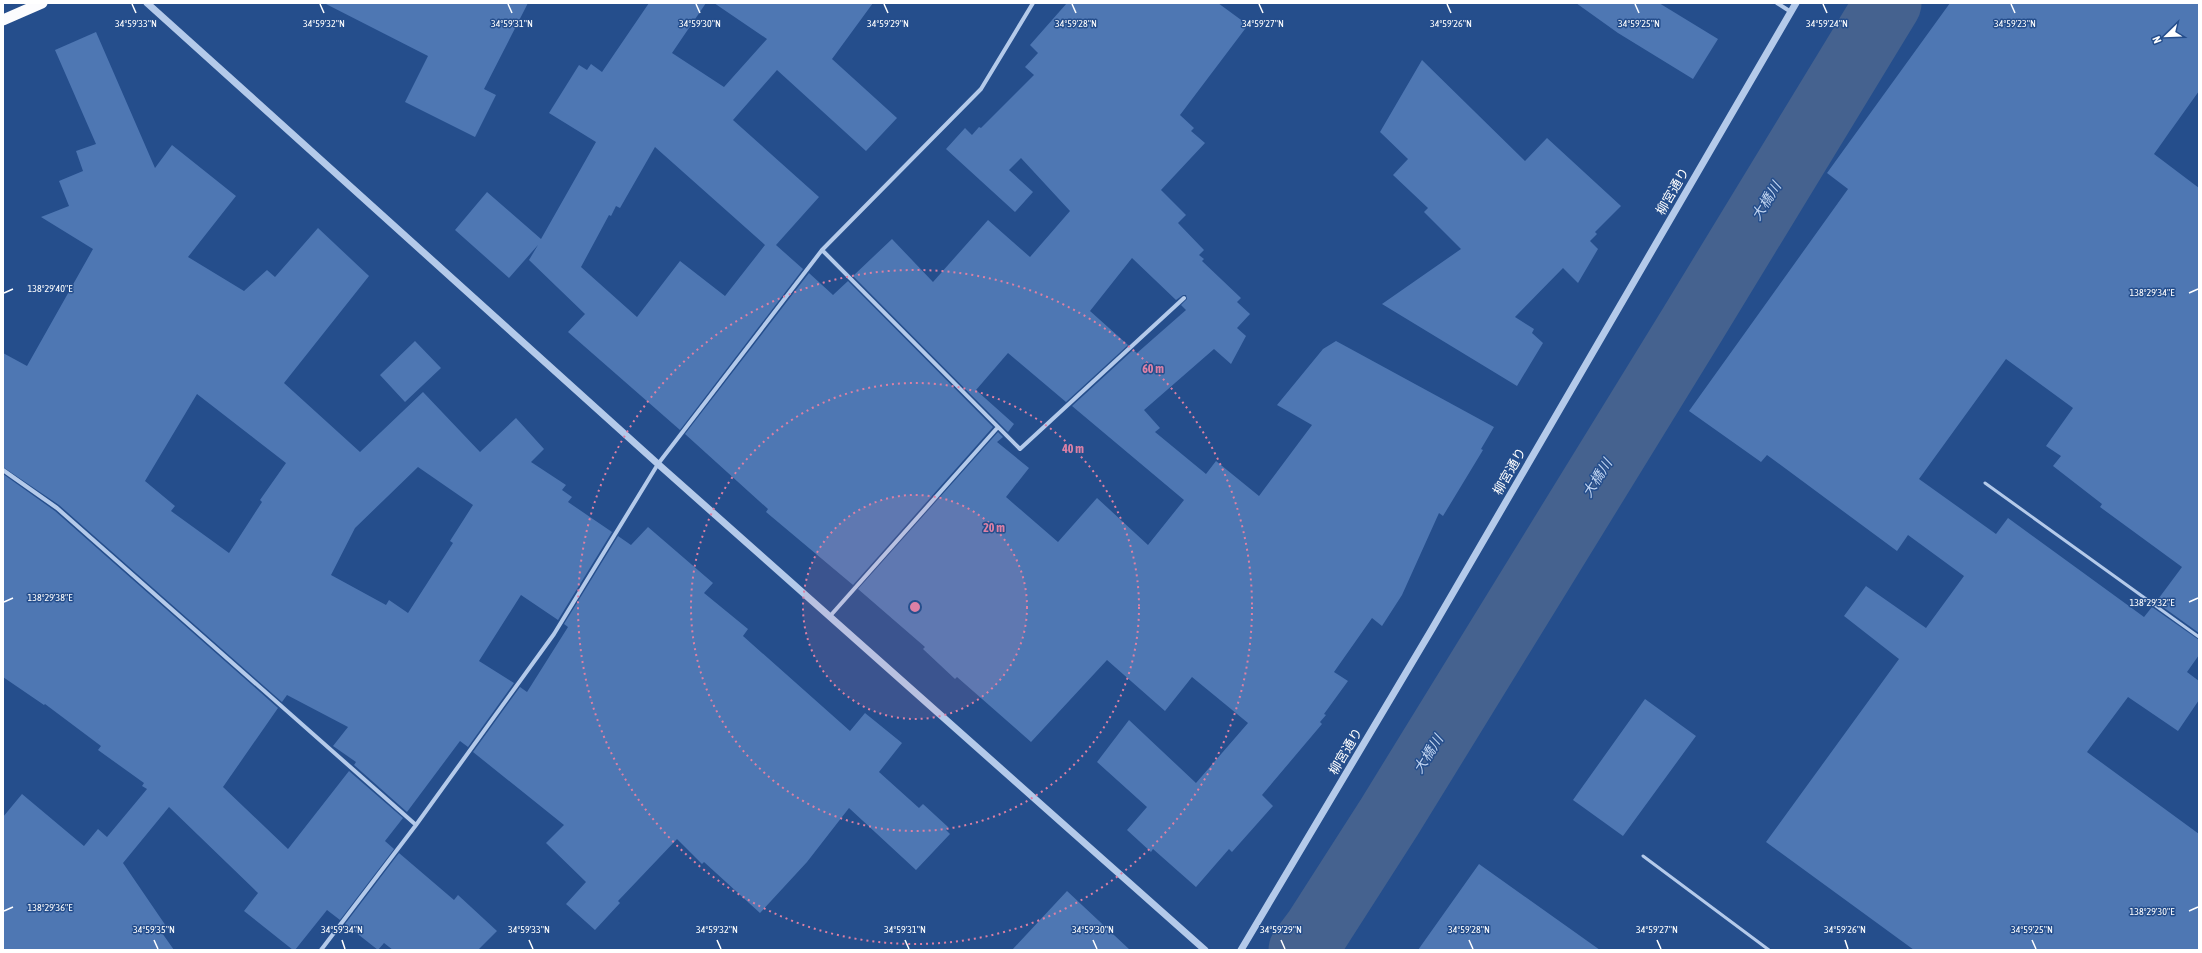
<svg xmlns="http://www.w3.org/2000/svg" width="2202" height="953" font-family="'Asap Condensed','Noto Sans JP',sans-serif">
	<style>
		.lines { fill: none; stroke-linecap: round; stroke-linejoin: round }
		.river { stroke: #45628f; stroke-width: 67 }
		.building { fill: #4e77b3; fill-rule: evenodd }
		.service { stroke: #b4caea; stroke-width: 3 }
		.minor { stroke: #b4caea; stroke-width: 4 }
		.tertiary { stroke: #b4caea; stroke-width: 7 }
		.trunk { stroke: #fcfcfe; stroke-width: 11 }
		.ticks { fill: none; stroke: #fff; stroke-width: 1.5 }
		.ring { fill: none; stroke: #dd80a5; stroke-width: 2; stroke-dasharray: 2 4 }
		.labels { text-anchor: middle; stroke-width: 3; stroke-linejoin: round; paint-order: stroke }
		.street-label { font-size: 13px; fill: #fff; stroke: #254e8c }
		.water-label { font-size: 14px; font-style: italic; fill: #c0d4f1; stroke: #254e8c }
		.ticks-label { font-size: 10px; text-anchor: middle; fill: #fff; stroke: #254e8c; stroke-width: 3; stroke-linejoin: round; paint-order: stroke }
		.centre { fill: #dd80a5; stroke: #254e8c; stroke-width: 2 }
		.ring-label { font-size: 12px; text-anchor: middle; font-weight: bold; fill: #dd80a5; stroke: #254e8c; stroke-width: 3; stroke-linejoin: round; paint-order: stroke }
	</style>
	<rect width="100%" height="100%" fill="#254e8c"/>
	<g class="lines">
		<path class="river" d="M 1302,950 L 1317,930 L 1390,816 L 1692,325 L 1888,3"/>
	</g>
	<path class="building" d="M 324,3 L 528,3 L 484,89 L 496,95 L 475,137 L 405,102 L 428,56 Z
		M 649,3 L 706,3 L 672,53 L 724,87 L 767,39 L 714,3 L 873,3 L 832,59 L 897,118 L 866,151 L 777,70 L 733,120 L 819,197 L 776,245 L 803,269 L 680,430 L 568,332 L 585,314 L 529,260 L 538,245 L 509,278 L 455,230 L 487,192 L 541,239 L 596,142 L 549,113 L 579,65 L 587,70 L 591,64 L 602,72 ZM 655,147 L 765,245 L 725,296 L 680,261 L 637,317 L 581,267 L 609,215 L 611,216 L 616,206 L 620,208 Z
		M 1067,3 L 1218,3 L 1248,25 L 1180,115 L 1194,128 L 1191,131 L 1205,143 L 1161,190 L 1186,215 L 1178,223 L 1204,250 L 1199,255 L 1204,259 L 1202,261 L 1241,298 L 1237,302 L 1250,314 L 1237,328 L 1246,336 L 1231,364 L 1214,349 L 1144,410 L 1160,428 L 1155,432 L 1206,474 L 1216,461 L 1259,496 L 1312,425 L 1277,405 L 1323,349 L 1336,341 L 1494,427 L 1481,449 L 1483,450 L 1443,516 L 1439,513 L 1402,595 L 1382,626 L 1372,618 L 1334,672 L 1348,681 L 1324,714 L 1326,715 L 1320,722 L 1322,724 L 1262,795 L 1273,806 L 1232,852 L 1229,849 L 1196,887 L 1153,849 L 1151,852 L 1127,830 L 1147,807 L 1097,762 L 1129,720 L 1196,783 L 1248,723 L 1192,677 L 1165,711 L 1107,660 L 1031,742 L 957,677 L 955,679 L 923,649 L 925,647 L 858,589 L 998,432 L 1003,437 L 997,442 L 1029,468 L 1006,497 L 1058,542 L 1097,498 L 1148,545 L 1184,500 L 1072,406 L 1133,350 L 1137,353 L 1186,310 L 1181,305 L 1187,299 L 1186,295 L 1183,295 L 1176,300 L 1132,258 L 1090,311 L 1128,345 L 1066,402 L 1008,353 L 976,390 L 1014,424 L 1008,432 L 853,276 L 892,239 L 933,282 L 988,220 L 1030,257 L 1070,211 L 1021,158 L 1009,170 L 1033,192 L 1015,212 L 946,149 L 965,128 L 972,135 L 979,127 L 981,128 L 1034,75 L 1025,67 L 1038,53 L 1030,45 Z
		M 1576,3 L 1659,3 L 1718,39 L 1693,79 L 1618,33 Z
		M 1950,3 L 2199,3 L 2199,91 L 2154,154 L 2199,188 L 2199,633 L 2156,602 L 2182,567 L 2100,507 L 2102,504 L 2053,466 L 2061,456 L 2046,446 L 2073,408 L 2006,359 L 1919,479 L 1996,534 L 2008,518 L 2144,617 L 2152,607 L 2199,640 L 2199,655 L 2187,672 L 2199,681 L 2199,700 L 2178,731 L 2128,697 L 2087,752 L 2199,834 L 2199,950 L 1914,950 L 1766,842 L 1899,659 L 1844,616 L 1866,586 L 1926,628 L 1964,576 L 1908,535 L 1897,551 L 1767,455 L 1761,462 L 1689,411 L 1848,189 L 1827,173 Z
		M 96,32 L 155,168 L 172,145 L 236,196 L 188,257 L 244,291 L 267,270 L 275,277 L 318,228 L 369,276 L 284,383 L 360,452 L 423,392 L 480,452 L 516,418 L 544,449 L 531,462 L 566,485 L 562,490 L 572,497 L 568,502 L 612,532 L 558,620 L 521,595 L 479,661 L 514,683 L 468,747 L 460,741 L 407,812 L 354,765 L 356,762 L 333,746 L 348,727 L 287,695 L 282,702 L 59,505 L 3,467 L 3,353 L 27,366 L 93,249 L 41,217 L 69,206 L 59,181 L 83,171 L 76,151 L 96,144 L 55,50 ZM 197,394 L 286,463 L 260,500 L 262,502 L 229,553 L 171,511 L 175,506 L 145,481 ZM 418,467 L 473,505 L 450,541 L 453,543 L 408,613 L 389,600 L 386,605 L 331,575 L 355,528 Z
		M 1422,60 L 1525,161 L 1547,138 L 1621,206 L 1595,232 L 1597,234 L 1590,241 L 1598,249 L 1578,283 L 1563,268 L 1515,317 L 1534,329 L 1532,333 L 1543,343 L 1517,386 L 1382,304 L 1461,249 L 1424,212 L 1428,208 L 1393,175 L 1408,159 L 1380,132 Z
		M 809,273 L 833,295 L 848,281 L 993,427 L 853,585 L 766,512 L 768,509 L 685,434 Z
		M 415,341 L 441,368 L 405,402 L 380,375 Z
		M 3,474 L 55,511 L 278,708 L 223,787 L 288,849 L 349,771 L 403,818 L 385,841 L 394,849 L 340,920 L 327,910 L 295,950 L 293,950 L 244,911 L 258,893 L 169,807 L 123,863 L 166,926 L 160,930 L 174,950 L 3,950 L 3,817 L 22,794 L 84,846 L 98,829 L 107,837 L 147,789 L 142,786 L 144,783 L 98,750 L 101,746 L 45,704 L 44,705 L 3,677 Z
		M 648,527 L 713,583 L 704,593 L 748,629 L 743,636 L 850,731 L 865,713 L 902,743 L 879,772 L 919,808 L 923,804 L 948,827 L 946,830 L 950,834 L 916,870 L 849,808 L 807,862 L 760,913 L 704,862 L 702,864 L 677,839 L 618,901 L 620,903 L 595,930 L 566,904 L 586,882 L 546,843 L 564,825 L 473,752 L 520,687 L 527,692 L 568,627 L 564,624 L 618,536 L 631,545 Z
		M 1645,699 L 1696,736 L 1623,836 L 1573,800 Z
		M 399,853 L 454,900 L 458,895 L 497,931 L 478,950 L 393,950 L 384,943 L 378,950 L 345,924 Z
		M 1479,864 L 1600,950 L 1418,950 Z
		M 1067,891 L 1130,950 L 1012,950 Z"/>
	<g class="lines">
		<path class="service" d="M 1985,483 L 2199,637
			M 1643,856 L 1769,950"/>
		<path class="minor" d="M 1777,3 L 1791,12
			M 822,250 L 1020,449 L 1184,298
			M 3,470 L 57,508 L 416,825
			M 831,615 L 998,427
			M 321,950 L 416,825 L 554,634 L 658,464 L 822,250 L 981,89 L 1033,3"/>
		<path class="tertiary" d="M 147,3 L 658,464 L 1205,950
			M 1241,950 L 1432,629 L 1796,3"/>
		<path class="trunk" d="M 3,20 L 42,3"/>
	</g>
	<path class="ticks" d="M 132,4 L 136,13M 320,4 L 324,13M 508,4 L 512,13M 696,4 L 700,13M 884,4 L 888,13M 1072,4 L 1076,13M 1259,4 L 1263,13M 1447,4 L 1451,13M 1635,4 L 1639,13M 1823,4 L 1827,13M 2011,4 L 2015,13M 4,293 L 13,289M 2189,293 L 2198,289M 4,602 L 13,598M 2189,602 L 2198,598M 4,911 L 13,907M 2189,911 L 2198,907M 154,940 L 158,949M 342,940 L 345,949M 529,940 L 533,949M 717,940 L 721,949M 905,940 L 909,949M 1093,940 L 1097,949M 1281,940 L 1285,949M 1469,940 L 1473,949M 1657,940 L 1661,949M 1845,940 L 1848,949M 2032,940 L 2036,949"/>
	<circle cx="915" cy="607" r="112" fill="#dd80a5" fill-opacity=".12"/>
	<g class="ring">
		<circle cx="915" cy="607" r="112"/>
		<circle cx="915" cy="607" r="224"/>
		<circle cx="915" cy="607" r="337"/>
	</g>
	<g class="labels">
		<g class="street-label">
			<text transform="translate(1672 191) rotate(-60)" y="5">柳宮通り</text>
			<text transform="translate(1509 471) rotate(-60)" y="5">柳宮通り</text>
			<text transform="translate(1345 751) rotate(-59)" y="5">柳宮通り</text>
		</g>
		<g class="water-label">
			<text transform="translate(1766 201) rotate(-58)" y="5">大橋川</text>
			<text transform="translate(1597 478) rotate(-58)" y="5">大橋川</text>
			<text transform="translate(1428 754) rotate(-58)" y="5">大橋川</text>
		</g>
	</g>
	<g class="ticks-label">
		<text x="136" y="27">34°59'33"N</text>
		<text x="324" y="27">34°59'32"N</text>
		<text x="512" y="27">34°59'31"N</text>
		<text x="700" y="27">34°59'30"N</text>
		<text x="888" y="27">34°59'29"N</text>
		<text x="1076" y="27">34°59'28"N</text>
		<text x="1263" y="27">34°59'27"N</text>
		<text x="1451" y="27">34°59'26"N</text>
		<text x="1639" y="27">34°59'25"N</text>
		<text x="1827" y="27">34°59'24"N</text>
		<text x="2015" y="27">34°59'23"N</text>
		<text x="50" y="292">138°29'40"E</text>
		<text x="2152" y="296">138°29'34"E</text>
		<text x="50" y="601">138°29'38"E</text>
		<text x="2152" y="606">138°29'32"E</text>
		<text x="50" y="911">138°29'36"E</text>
		<text x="2152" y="915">138°29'30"E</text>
		<text x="154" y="933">34°59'35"N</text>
		<text x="342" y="933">34°59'34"N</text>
		<text x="529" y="933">34°59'33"N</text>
		<text x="717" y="933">34°59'32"N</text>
		<text x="905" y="933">34°59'31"N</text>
		<text x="1093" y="933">34°59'30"N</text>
		<text x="1281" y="933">34°59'29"N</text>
		<text x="1469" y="933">34°59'28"N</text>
		<text x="1657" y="933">34°59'27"N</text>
		<text x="1845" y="933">34°59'26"N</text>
		<text x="2032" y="933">34°59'25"N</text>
	</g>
	<circle cx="915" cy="607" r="6" class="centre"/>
	<g class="ring-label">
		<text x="1153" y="373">60 m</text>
		<text x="1073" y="453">40 m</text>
		<text x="994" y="532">20 m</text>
	</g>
	<rect width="2202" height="953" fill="none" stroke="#ffffff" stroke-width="8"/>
	<g transform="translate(2166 36) rotate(247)" stroke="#254e8c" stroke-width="3" paint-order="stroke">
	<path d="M0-3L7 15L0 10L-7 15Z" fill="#ffffff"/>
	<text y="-6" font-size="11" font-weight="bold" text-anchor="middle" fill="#ffffff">N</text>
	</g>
</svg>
